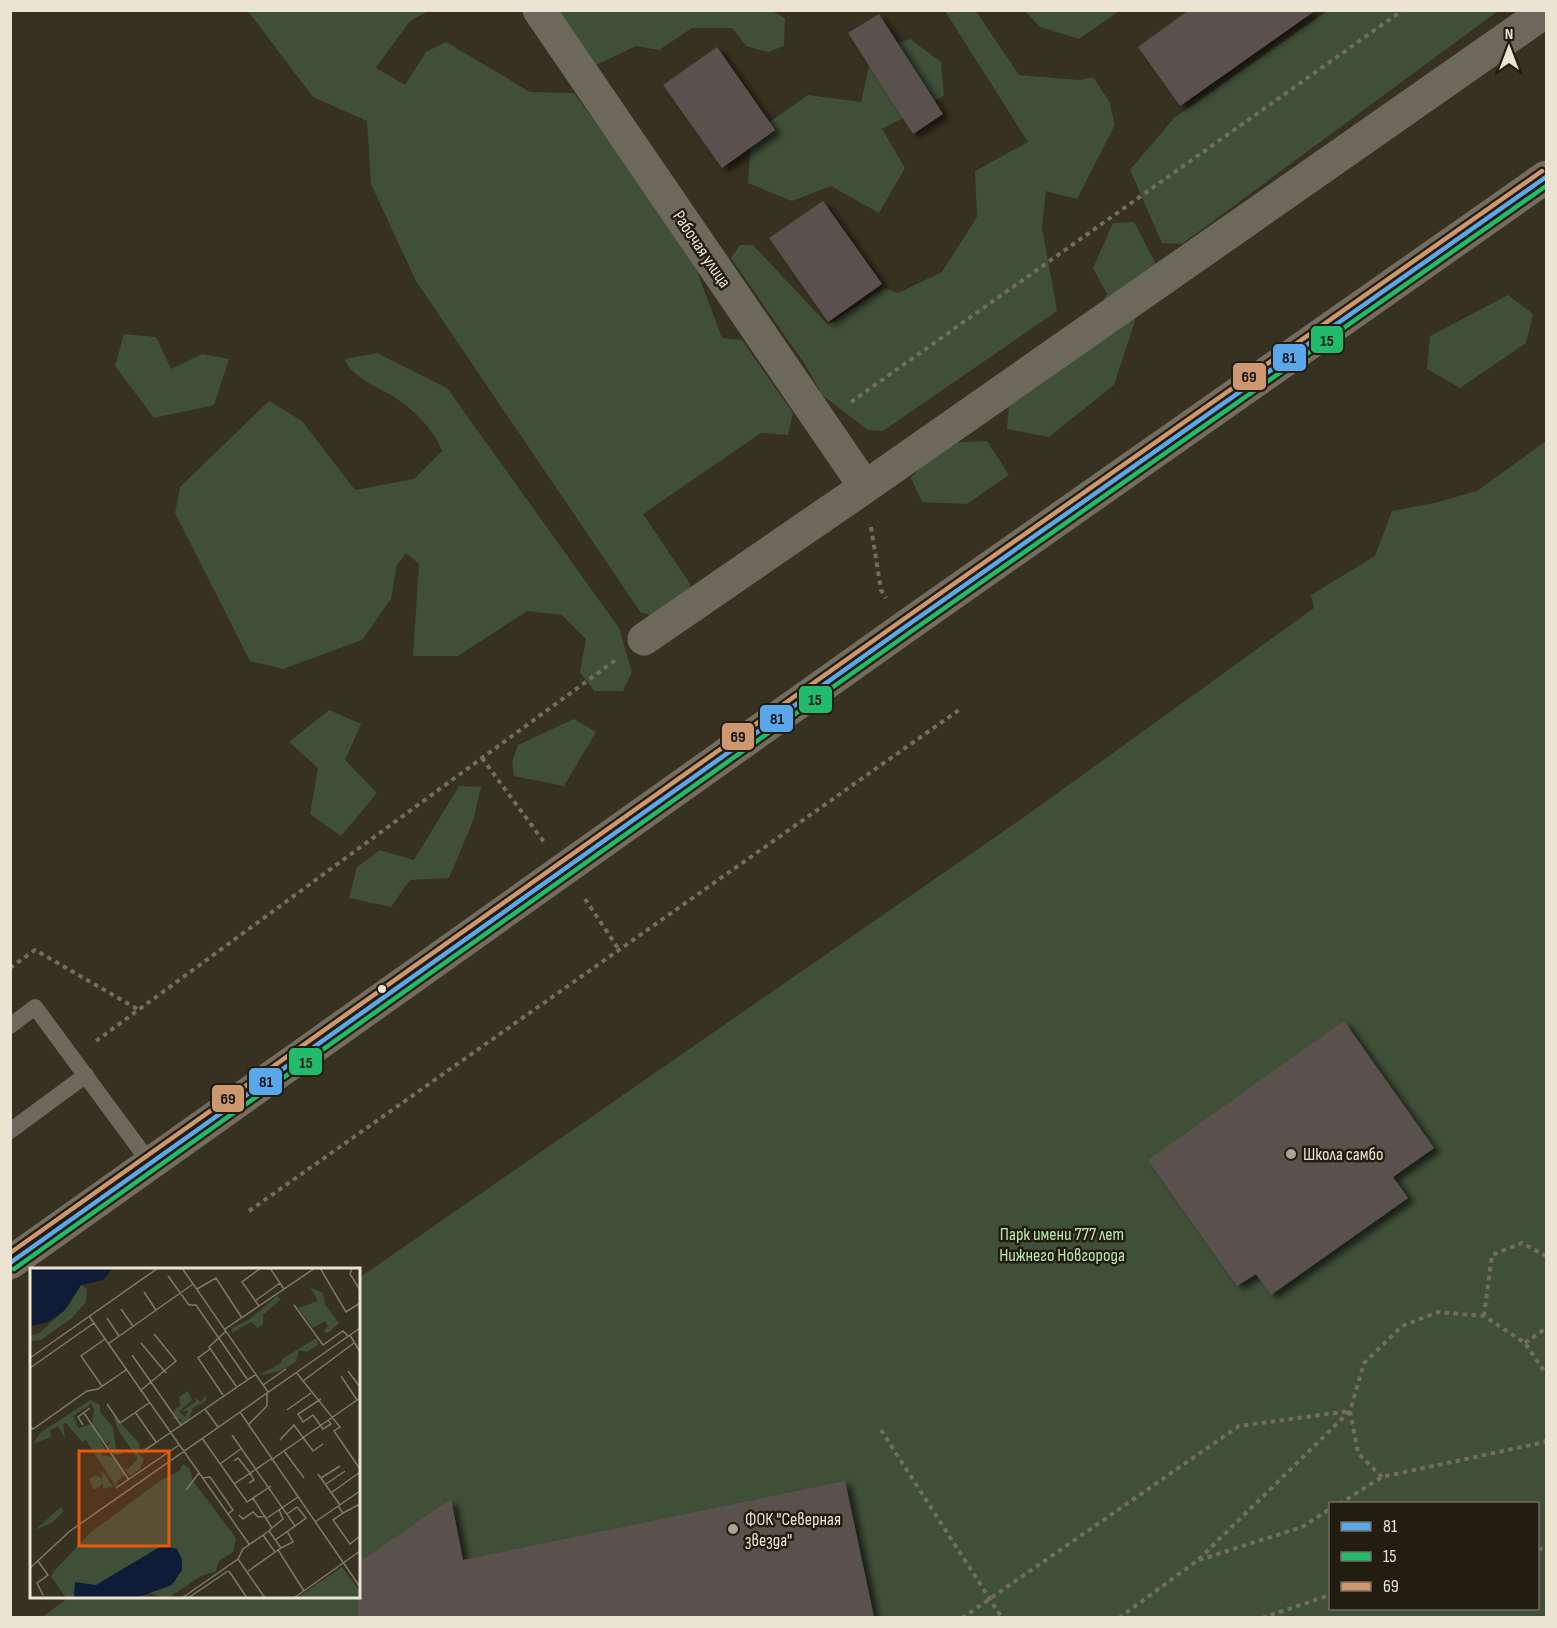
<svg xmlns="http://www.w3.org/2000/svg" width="1557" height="1628" font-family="'Sofia Sans Condensed',sans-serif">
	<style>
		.green { fill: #3f4f38; fill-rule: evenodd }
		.building { fill: #5a514d; filter: url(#shadow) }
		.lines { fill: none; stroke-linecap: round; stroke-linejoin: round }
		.path { stroke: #726d62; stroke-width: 4; stroke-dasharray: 4.5 4.5; stroke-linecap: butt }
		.service { stroke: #6d685c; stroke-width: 16 }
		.minor { stroke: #6d685c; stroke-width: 33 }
		.secondary { stroke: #736c5f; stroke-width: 33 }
		.bus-1-casing { stroke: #231d11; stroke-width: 9 }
		.bus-2-casing { stroke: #231d11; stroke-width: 9 }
		.bus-3-casing { stroke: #231d11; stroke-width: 9 }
		.bus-1 { stroke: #5aa8eb; stroke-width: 4.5 }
		.bus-2 { stroke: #20bc6c; stroke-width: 4.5 }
		.bus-3 { stroke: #cd976f; stroke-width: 4.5 }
		.bus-dot { fill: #ebe4d3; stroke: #231d11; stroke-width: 2 }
		.poi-dot { fill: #aca595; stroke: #231d11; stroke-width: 2 }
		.labels { text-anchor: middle; stroke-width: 5; stroke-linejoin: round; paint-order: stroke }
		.street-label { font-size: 18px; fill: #ebe4d3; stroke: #231d11 }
		.poi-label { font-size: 18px; fill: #ebe4d3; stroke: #231d11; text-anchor: start }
		.park-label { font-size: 18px; fill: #b8e9ae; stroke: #231d11 }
		.inset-road { fill: none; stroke: #7f7968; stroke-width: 1.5 }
		.view { fill: #e8590c; fill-opacity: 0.15; stroke: #e8590c; stroke-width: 3 }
		.inset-edge { fill: none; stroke: #ebe4d3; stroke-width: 3 }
		.line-badge { stroke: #231d11; stroke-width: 2 }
		.pale-badge-label { font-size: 16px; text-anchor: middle; font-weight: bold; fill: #111 }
	</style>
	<defs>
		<filter id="shadow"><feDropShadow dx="6" dy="4" stdDeviation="3" flood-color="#0009"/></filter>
	</defs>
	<rect width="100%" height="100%" fill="#373121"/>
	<path class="green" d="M 248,11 L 428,11 L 409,22 L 376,68 L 405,85 L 426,52 L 446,42 L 530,92 L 574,93 L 689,250 L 722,338 L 742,340 L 793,413 L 788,435 L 761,433 L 643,514 L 690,584 L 690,602 L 669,618 L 641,613 L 416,281 L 371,184 L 367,121 L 313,97 Z
		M 546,11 L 772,11 L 785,18 L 784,46 L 768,52 L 746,46 L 732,28 L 692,28 L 659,50 L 636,46 L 596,65 Z
		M 945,11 L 976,11 L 1019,75 L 1080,80 L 1093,77 L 1109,101 L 1115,125 L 1077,199 L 1046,191 L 1042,227 L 1057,311 L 883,431 L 868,430 L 822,395 L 806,366 L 731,258 L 740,245 L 753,245 L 828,325 L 884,288 L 898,293 L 942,272 L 977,217 L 975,171 L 1028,142 Z
		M 1025,11 L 1119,11 L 1079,39 L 1040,27 Z
		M 1327,11 L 1498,11 L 1182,244 L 1162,243 L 1130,170 L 1174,118 Z
		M 910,39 L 941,62 L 944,96 L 882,129 L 905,168 L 879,213 L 831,186 L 792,201 L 748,183 L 751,135 L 808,95 L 861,102 L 872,53 Z
		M 1134,222 L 1156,264 L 1121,293 L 1135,321 L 1114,385 L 1049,437 L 1007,429 L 1011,381 L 1095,315 L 1107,294 L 1093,268 L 1113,223 Z
		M 1508,295 L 1533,314 L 1526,343 L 1460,388 L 1427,369 L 1430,336 Z
		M 124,334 L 156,337 L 171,369 L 202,354 L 229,359 L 214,405 L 154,418 L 115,366 Z
		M 377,353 L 447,388 L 619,628 L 632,672 L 623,691 L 594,691 L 580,672 L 586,639 L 562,615 L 527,611 L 458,656 L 413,656 L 419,564 L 406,553 L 397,565 L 391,599 L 362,640 L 283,669 L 250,661 L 175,513 L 180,487 L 269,401 L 302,421 L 355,490 L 414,479 L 442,451 C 436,433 417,413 400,401 C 383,388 352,380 345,359 Z
		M 987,441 L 1009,475 L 967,504 L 922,502 L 911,478 L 942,443 Z
		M 1546,441 L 1546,1617 L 41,1618 L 69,1597 L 358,1596 L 359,1278 L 1027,815 L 1314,608 L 1311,595 L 1375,556 L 1392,511 L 1434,503 L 1477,491 ZM 1330,1504 L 1538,1504 L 1538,1608 L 1330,1608 Z
		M 329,710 L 361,724 L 345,760 L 377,793 L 341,836 L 310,814 L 318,768 L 289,742 Z
		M 574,719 L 596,732 L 564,786 L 514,776 L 512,762 L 518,745 Z
		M 459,786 L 481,787 L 473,821 L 449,878 L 410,880 L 391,907 L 349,898 L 357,867 L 380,850 L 414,860 Z"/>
	<path class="building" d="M 1189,10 L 1316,10 L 1180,106 L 1138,47 Z
		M 879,14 L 943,114 L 913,134 L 848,33 Z
		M 717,47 L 775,130 L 722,168 L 663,85 Z
		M 823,201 L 882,284 L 828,322 L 769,238 Z
		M 1344,1021 L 1434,1148 L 1393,1177 L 1408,1198 L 1271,1295 L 1256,1274 L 1237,1286 L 1148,1160 Z
		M 845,1481 L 874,1617 L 358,1617 L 358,1563 L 451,1499 L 463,1560 Z"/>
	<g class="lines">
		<path class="path" d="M 851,402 L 1403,10
			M 871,527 L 881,590 L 886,598
			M 482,758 L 544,842
			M 585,899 L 620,951
			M 10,968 L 35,950 L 139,1010
			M 96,1041 L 617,659
			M 249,1211 L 959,710
			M 1484,1316 L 1492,1255 L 1522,1243 L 1546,1256
			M 1525,1343 L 1546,1328
			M 881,1430 L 1002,1618
			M 1382,1477 L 1358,1453 L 1350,1411 L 1364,1363 L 1402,1326 L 1438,1312 L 1484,1316 L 1525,1343 L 1546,1374
			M 1339,1504 L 1382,1477 L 1545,1442 L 1546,1437
			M 1538,1549 L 1546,1548
			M 1199,1560 L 1302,1527 L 1330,1509
			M 962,1618 L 1239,1426 L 1350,1411
			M 1119,1618 L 1198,1560 L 1350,1411
			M 1262,1618 L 1330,1595"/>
		<path class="service" d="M 10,1026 L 35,1007 L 150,1163
			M 10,1131 L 86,1075"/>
		<path class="minor" d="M 539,10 L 865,487
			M 644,639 L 865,487 L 1546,11"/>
		<path class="secondary" d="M 10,1263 L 905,627 L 1546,177"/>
		<g class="bus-1-casing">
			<path id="bus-1" d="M 10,1263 L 905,627 L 1546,177"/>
		</g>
		<g class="bus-2-casing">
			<path id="bus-2" d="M 14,1269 L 909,633 L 1546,186"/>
		</g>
		<g class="bus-3-casing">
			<path id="bus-3" d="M 10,1253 L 901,621 L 1542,171"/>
		</g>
		<use href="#bus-1" class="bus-1"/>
		<use href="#bus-2" class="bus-2"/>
		<use href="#bus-3" class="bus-3"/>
	</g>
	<circle class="bus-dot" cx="382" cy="989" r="5"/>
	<g class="poi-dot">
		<circle cx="1291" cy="1154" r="6"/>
		<circle cx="733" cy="1529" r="6"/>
	</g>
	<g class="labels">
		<g class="street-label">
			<text transform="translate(702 249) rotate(56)" y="6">Рабочая улица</text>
		</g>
		<g class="poi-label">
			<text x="1303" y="1160">Школа самбо</text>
			<text x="745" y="1525">ФОК "Северная<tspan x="745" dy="21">звезда"</tspan></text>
		</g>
		<g class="park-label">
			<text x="1062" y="1240">Парк имени 777 лет<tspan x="1062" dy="21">Нижнего Новгорода</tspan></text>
		</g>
	</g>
	<g transform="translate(30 1268)">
		<rect width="330" height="330" fill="#373121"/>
		<path d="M 51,17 L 57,21 L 56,34 L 42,50 L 11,72 L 0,73 L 0,67 L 8,66 L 37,40 ZM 280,19 L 293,25 L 295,36 L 309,55 L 298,65 L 293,63 L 298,58 L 295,53 L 283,60 L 268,40 L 288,33 ZM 247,28 L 251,31 L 233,47 L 233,56 L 228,60 L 221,54 L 202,65 L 202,60 L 220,51 ZM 293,66 L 287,70 L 288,77 L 277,84 L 269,82 L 266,94 L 252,102 L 233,107 L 228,103 L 233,105 L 251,95 L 252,91 ZM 158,123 L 162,132 L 149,144 L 155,148 L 158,143 L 152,143 L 166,133 L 165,129 L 171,134 L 176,126 L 176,133 L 163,140 L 157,155 L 151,157 L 151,151 L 143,151 L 145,141 L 150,138 L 149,129 ZM 60,132 L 70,137 L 70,144 L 83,159 L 86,181 L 94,186 L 84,187 L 77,178 L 81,173 L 76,176 L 62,155 L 64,141 L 61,136 L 43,148 L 49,158 L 42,151 L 49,160 L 61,156 L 76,182 L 71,187 L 82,189 L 89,198 L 95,207 L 87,213 L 86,219 L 56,172 L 52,174 L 36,155 L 33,156 L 35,170 L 28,158 L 20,163 L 21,169 L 3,176 L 10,165 ZM 83,147 L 109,175 L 110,182 L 131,172 L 112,186 L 105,182 L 114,191 L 110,201 L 100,208 L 91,198 L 97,202 L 108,191 L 88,162 ZM 153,196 L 160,201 L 163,213 L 206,270 L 203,284 L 189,293 L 186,303 L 171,308 L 138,330 L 118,325 L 109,330 L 36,330 L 21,308 L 24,303 L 61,264 L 130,213 L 149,203 ZM 71,204 L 75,206 L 85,223 L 82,219 L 73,221 L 73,216 L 64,222 L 59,211 L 65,207 L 73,211 ZM 31,239 L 34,243 L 23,254 L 5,262 ZM 312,299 L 330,323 L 330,330 L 267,330 Z" fill="#3f4f38"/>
		<path d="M 0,0 L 83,0 L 73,12 L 51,17 L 34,43 L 18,54 L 0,58 ZM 133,277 L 147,281 L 152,291 L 152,302 L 142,317 L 106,330 L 44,330 L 45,314 L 66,317 Z" fill="#0f1c37"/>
		<path class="inset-road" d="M 152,0 L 238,124M 240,0 L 254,21M 290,0 L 316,44 L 330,35M 322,0 L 320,6 L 330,22M 138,8 L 159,37 L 166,37 L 217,111M 167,21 L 186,10 L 212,50M 114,24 L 126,42M 225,33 L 250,15M 264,37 L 293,77 L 313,63 L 318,68M 229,38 L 212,14 L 231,0M 91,41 L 103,58M 59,48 L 219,276M 77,50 L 89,68M 195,61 L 285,0M 196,63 L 179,79 L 206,118M 320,67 L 330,84M 111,75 L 136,105M 78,76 L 163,16M 180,81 L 168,90 L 193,127M 102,87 L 151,157M 0,90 L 128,0M 0,100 L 64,55M 318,103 L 330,119M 266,104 L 310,159 L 304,163 L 330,201M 311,108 L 327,132M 273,113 L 324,75M 233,117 L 256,101M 72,118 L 51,88 L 75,71M 110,123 L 146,93 L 124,66M 291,131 L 268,146 L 273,154 L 283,147 L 293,161 L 301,156 L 298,152M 77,136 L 90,155 L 119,135M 175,141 L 188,159M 257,142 L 281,125M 105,144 L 126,174M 210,144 L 330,319M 54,145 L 99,212M 53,157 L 48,149 L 60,140M 218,157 L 237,138 L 237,125M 0,158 L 3,161 L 57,123 L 68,121 L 96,102M 202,167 L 265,258 L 245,272M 172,170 L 217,234 L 241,218M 250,172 L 264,157 L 283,183 L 293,176M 115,182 L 226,106M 254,183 L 274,210M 241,192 L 330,130M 204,193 L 208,190 L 220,205 L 224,212 L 219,215M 190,196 L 212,180M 288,206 L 310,237M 172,210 L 180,209 L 203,242 L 198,246M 291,210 L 310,198M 204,216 L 241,191M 296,216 L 315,203M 86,220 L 149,177M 156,222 L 169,205M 301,225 L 330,204M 223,230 L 242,260 L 239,263 L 251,280 L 248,282 L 274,323M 308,238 L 313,245 L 303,252 L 320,276 L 330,268M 313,245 L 330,236M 257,246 L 267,239 L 276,250 L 265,258M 209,247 L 213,251 L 223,244 L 228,249 L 236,248M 237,250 L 268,229M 285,254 L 330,223M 242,260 L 253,251 L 249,242M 233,267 L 245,284M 251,280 L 263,274 L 257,263M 208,291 L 235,330M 8,293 L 18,307 L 7,315 L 13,327M 0,300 L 40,263 L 330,60M 199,303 L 217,330M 217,304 L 248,282M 152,330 L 208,291 L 213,281 L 239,263M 158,330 L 198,303M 264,330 L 330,283"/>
		<path class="view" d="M 49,183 L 139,183 L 139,278 L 49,278 Z"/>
		<rect width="330" height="330" class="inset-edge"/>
	</g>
	<g class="line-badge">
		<rect x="1310" y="325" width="34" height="29" rx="6" fill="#20bc6c"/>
		<rect x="1272" y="343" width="35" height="29" rx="6" fill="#5aa8eb"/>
		<rect x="1232" y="362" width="35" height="29" rx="6" fill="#cd976f"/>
		<rect x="798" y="685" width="35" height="29" rx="6" fill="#20bc6c"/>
		<rect x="759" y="704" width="35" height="29" rx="6" fill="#5aa8eb"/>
		<rect x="721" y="722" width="34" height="29" rx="6" fill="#cd976f"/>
		<rect x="288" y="1047" width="35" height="29" rx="6" fill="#20bc6c"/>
		<rect x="248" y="1067" width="35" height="29" rx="6" fill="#5aa8eb"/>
		<rect x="211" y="1084" width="34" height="29" rx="6" fill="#cd976f"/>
	</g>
	<g class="pale-badge-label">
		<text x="1327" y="346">15</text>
		<text x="1289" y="363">81</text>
		<text x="1249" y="382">69</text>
		<text x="815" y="705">15</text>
		<text x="777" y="724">81</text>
		<text x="738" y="742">69</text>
		<text x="306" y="1068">15</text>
		<text x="266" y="1087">81</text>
		<text x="228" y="1104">69</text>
	</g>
	<rect width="1557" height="1628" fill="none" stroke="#ebe4d3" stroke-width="24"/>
	<rect x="1329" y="1502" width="210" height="108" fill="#231d11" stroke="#736d5f" stroke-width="1.5"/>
	<rect x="1341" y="1522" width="30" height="9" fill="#5aa8eb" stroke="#736d5f" stroke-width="1.5"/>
	<text x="1383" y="1532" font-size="18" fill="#ebe4d3">81</text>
	<rect x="1341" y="1552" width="30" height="9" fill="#20bc6c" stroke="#736d5f" stroke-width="1.5"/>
	<text x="1383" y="1562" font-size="18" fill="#ebe4d3">15</text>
	<rect x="1341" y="1582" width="30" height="9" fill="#cd976f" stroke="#736d5f" stroke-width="1.5"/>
	<text x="1383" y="1592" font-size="18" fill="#ebe4d3">69</text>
	<g transform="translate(1509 48)" stroke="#231d11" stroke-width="4.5" paint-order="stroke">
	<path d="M0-4.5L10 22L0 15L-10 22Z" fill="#ebe4d3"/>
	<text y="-9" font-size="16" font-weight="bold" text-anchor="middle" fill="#ebe4d3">N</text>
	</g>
</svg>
